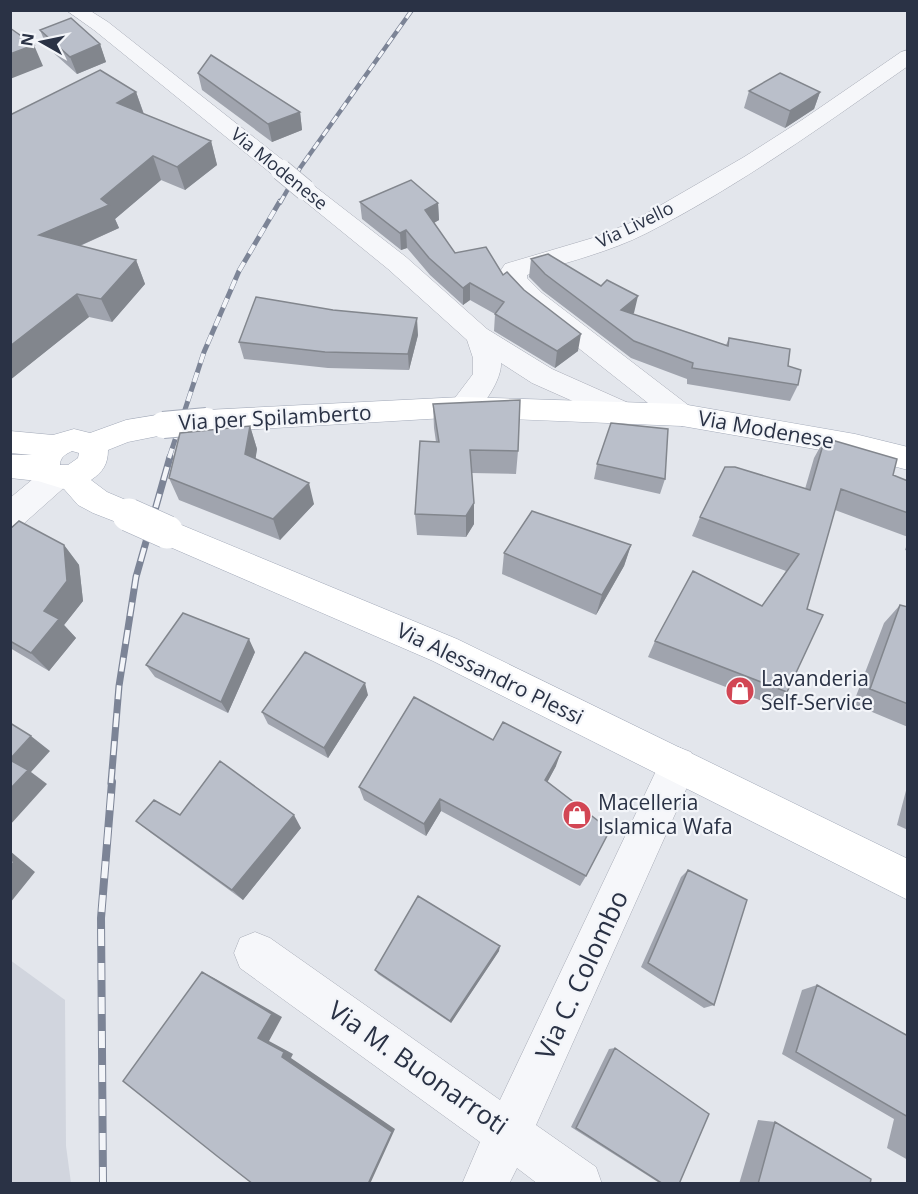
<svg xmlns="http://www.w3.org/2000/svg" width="918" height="1194" font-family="'Open Sans',sans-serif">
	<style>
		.built { fill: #d1d5de }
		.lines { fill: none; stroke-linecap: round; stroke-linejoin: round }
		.street-casing { stroke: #a8acb7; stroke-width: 1 }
		.primary-casing { stroke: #a2a9b8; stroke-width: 1 }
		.street { fill: #f6f7fa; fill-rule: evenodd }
		.primary { fill: #fff; fill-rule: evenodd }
		.rail-far3-casing { stroke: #7c8496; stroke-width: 4.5 }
		.rail-far2-casing { stroke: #7c8496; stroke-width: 5 }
		.rail-far1-casing { stroke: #7c8496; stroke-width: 7 }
		.rail-casing { stroke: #7c8496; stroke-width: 8 }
		.rail-far3 { stroke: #f3f5f9; stroke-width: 3; stroke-dasharray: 8; stroke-linecap: butt }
		.rail-far2 { stroke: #f3f5f9; stroke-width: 4; stroke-dasharray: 10; stroke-linecap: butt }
		.rail-far1 { stroke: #f3f5f9; stroke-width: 4.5; stroke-dasharray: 14; stroke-linecap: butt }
		.rail { stroke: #f3f5f9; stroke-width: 6; stroke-dasharray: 17; stroke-linecap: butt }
		.street-bridge-casing { stroke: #a8acb7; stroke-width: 22; stroke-linecap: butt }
		.primary-bridge-far1-casing { stroke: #a2a9b8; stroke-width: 28; stroke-linecap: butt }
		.primary-bridge-casing { stroke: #a2a9b8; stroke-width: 34; stroke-linecap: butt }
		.street-bridge { stroke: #f6f7fa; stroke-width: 21 }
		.primary-bridge-far1 { stroke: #fff; stroke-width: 26 }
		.primary-bridge { stroke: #fff; stroke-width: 33 }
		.wall { fill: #a0a4ae }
		.shaded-wall { fill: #82868d }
		.building { fill: #babfca; stroke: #82868d; stroke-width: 1.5 }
		.labels { text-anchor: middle; stroke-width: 4.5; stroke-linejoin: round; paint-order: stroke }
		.far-street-label { font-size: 18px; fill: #2a3245; stroke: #f3f5f9 }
		.street-label { font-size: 21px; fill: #2a3245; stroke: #f3f5f9 }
		.poi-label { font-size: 21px; fill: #2a3245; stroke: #f3f5f9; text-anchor: start }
		.near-street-label { font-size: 26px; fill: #2a3245; stroke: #f3f5f9 }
	</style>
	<rect width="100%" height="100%" fill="#e3e6ec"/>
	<path class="built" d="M 10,960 L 65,1000 L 66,1146 L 71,1183 L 11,1183 Z"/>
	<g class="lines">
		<g class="street-casing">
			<path id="street" d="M 66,10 L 89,10 L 108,22 L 289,165 L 292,170 L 289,175 L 281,177 L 273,175 L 94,30 Z
				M 908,50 L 908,66 C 824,125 739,186 647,233 C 610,252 567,262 527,275 L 527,278 L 542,293 L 692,408 L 696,415 L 692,422 L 682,426 L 672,422 L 524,305 L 501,280 L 501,270 L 505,264 L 596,237 L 630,223 L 744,157 L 802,120 L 901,52 Z
				M 305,183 L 313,185 L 406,257 L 487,329 L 552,369 L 633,405 L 637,412 L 633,419 L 623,423 L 613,419 L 532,383 L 501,363 C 502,378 484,408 470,415 C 464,418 459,416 452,414 L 448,407 L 473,374 L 473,358 L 467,340 L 388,269 L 297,195 L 293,190 L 297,185 Z
				M 56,465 L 67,469 L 71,477 L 67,485 L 21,526 L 10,529 L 10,498 L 45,469 Z
				M 678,747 L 691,752 L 697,765 L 536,1125 L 596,1167 L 602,1184 L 538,1184 L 517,1168 L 509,1184 L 462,1184 L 480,1142 L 240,968 L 234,953 L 240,938 L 255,932 L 270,938 L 500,1100 L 665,752 Z"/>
		</g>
		<g class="primary-casing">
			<path id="primary" d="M 462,397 L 682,404 L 855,434 L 908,447 L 908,470 L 855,456 L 682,426 L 462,417 L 207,432 L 197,429 L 193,421 L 197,413 L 207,410 Z
				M 163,414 L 173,417 L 177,425 L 173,433 L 128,442 L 108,450 C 108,464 103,472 91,480 L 107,492 L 140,506 L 144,515 L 140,524 L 129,527 L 93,513 L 78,505 L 64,489 L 38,481 L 10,478 L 10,455 L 32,455 L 10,453 L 10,431 L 53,435 L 74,429 L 90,433 L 126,420 ZM 72,451 L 79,453 L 78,458 L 68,465 L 60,465 C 60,457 66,454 72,451 Z
				M 167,519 L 457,639 L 908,859 L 908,900 L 433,661 L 156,541 L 151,532 L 156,523 Z"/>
		</g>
		<use href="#street" class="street"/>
		<use href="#primary" class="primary"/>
		<g class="rail-far3-casing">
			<path id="rail-far3" d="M 280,203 L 300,168 L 412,10"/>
		</g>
		<g class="rail-far2-casing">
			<path id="rail-far2" d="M 169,458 L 204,352 L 239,271 L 280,201"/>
		</g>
		<g class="rail-far1-casing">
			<path id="rail-far1" d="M 111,783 L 119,686 L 136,577 L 170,457"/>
		</g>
		<g class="rail-casing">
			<path id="rail" d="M 103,1184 L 101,918 L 112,782"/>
		</g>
		<use href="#rail-far3" class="rail-far3"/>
		<use href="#rail-far2" class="rail-far2"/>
		<use href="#rail-far1" class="rail-far1"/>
		<use href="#rail" class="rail"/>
		<g class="street-bridge-casing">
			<path id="street-bridge" d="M 281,170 L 305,190"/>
		</g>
		<g class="primary-bridge-far1-casing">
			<path id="primary-bridge-far1" d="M 163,425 L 207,421"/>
		</g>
		<g class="primary-bridge-casing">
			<path id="primary-bridge" d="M 129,515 L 167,532"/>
		</g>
		<use href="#street-bridge" class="street-bridge"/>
		<use href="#primary-bridge-far1" class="primary-bridge-far1"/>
		<use href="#primary-bridge" class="primary-bridge"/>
	</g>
	<path class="wall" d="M 40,30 L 100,44 L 106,62 L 77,74 L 47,47 Z
		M 198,73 L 300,112 L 302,130 L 272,142 L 202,90 Z
		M 749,91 L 820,92 L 814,109 L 785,128 L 744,108 Z
		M 136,92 L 144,114 L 211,141 L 217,165 L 185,190 L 161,180 L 115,219 L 119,228 L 80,246 L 136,260 L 145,284 L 112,322 L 89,317 L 10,380 L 10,115 Z
		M 360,202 L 438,203 L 439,220 L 434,223 L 455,253 L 503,275 L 578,351 L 555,368 L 494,331 L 495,314 L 470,300 L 463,305 L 430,275 L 407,248 L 401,250 L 362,219 Z
		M 531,259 L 634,313 L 632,314 L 726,345 L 729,338 L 788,366 L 798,385 L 790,401 L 687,384 L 687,379 L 631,358 L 543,291 L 529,277 Z
		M 418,335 L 409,370 L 328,368 L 244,359 L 239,342 Z
		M 433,404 L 518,451 L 516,474 L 472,473 L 474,524 L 466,537 L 417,535 L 415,514 L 436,442 L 434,428 Z
		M 250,426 L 257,449 L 255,459 L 314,504 L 280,540 L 179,500 L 169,478 Z
		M 825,438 L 893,475 L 908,481 L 908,537 L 835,510 L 807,609 L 787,692 L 775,706 L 648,657 L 655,641 L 762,606 L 786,571 L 692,536 L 700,517 L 805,489 L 814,458 Z
		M 597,464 L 665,479 L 660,494 L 594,479 Z
		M 10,529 L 64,545 L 79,565 L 83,601 L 64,625 L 76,638 L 49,671 L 10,648 Z
		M 908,541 L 908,551 L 905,550 Z
		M 631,545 L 624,566 L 596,615 L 502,574 L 504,553 Z
		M 900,605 L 908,607 L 908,727 L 853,704 L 884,623 Z
		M 255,652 L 228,713 L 155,677 L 146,665 Z
		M 368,695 L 328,758 L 268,724 L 262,712 Z
		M 493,740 L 556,766 L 547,782 L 586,876 L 580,886 L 441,811 L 426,836 L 364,800 L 359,787 Z
		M 908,783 L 908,830 L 897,825 Z
		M 180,815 L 301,828 L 243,900 L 151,833 L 136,821 Z
		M 688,870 L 714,1005 L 704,1008 L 641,967 L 681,877 Z
		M 499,951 L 451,1023 L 378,974 L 375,970 Z
		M 817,985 L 908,1036 L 908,1160 L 887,1148 L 894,1119 L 782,1054 L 802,990 Z
		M 615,1048 L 679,1184 L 661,1184 L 571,1127 L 609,1049 Z
		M 758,1120 L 775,1122 L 870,1184 L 739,1184 Z"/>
	<path class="shaded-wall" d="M 100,44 L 106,62 L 77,74 L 70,57 Z
		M 34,45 L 43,66 L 10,79 L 10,54 Z
		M 136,92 L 144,115 L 117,103 Z
		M 820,92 L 814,109 L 785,128 L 790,111 Z
		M 300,112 L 302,130 L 272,142 L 268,124 Z
		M 211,141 L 217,165 L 185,190 L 177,167 Z
		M 153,156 L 161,180 L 115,219 L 119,228 L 50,259 L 39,235 L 101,199 Z
		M 438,203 L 439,220 L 426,227 L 425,210 Z
		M 406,230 L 407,248 L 401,250 L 400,233 Z
		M 136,260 L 145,284 L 112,322 L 101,299 Z
		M 470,283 L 470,300 L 463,305 L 463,288 Z
		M 77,294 L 89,317 L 10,380 L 10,346 Z
		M 638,296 L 634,313 L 617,327 L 621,310 Z
		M 417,318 L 418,335 L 409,370 L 408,354 Z
		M 581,334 L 578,351 L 555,368 L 557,351 Z
		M 250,426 L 257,449 L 253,476 L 245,454 Z
		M 309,483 L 314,504 L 280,540 L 273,519 Z
		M 474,503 L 474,524 L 466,537 L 466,516 Z
		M 64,545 L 79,565 L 83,601 L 64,625 L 76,638 L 49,671 L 31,653 Z
		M 631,545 L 624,566 L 596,615 L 602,595 Z
		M 249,639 L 255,652 L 228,713 L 221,702 Z
		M 365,683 L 368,695 L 328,758 L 324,748 Z
		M 31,736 L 50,751 L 31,772 L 47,784 L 10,825 L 10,759 Z
		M 561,752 L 556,766 L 541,794 L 545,780 Z
		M 440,799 L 441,811 L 426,836 L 424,824 Z
		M 294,815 L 301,828 L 243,900 L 232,890 Z
		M 10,851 L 35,872 L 10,903 Z
		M 500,946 L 499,951 L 451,1023 L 450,1021 Z
		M 202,972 L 214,978 L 282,1017 L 269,1041 L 293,1054 L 291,1058 L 395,1129 L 370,1184 L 368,1184 L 282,1057 L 258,1038 Z"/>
	<path class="building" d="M 71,18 L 100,44 L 70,57 L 40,30 Z
		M 10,28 L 34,45 L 10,54 Z
		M 211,55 L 300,112 L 268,124 L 198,73 Z
		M 100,70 L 136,92 L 117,103 L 211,141 L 177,167 L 153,156 L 101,199 L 109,205 L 39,235 L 136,260 L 101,299 L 77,294 L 10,346 L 10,115 Z
		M 780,73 L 820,92 L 790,111 L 749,91 Z
		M 411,180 L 438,203 L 425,210 L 455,253 L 486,247 L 503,275 L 507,272 L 524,290 L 581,334 L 557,351 L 495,314 L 504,302 L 470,283 L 463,288 L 429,258 L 406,230 L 400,233 L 360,202 Z
		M 548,254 L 601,286 L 607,280 L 638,296 L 621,310 L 728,346 L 729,338 L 790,349 L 788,366 L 801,370 L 798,385 L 692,368 L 693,363 L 634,341 L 545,274 L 531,259 Z
		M 256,297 L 333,310 L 417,318 L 408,354 L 325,352 L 239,342 Z
		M 520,400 L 518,451 L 470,450 L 474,503 L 466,516 L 415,514 L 420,441 L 439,442 L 433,404 Z
		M 611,423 L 668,429 L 665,479 L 597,464 Z
		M 250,426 L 245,454 L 309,483 L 273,519 L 169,478 L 180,433 Z
		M 825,438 L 897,459 L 893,475 L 908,481 L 908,513 L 841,489 L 807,609 L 823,615 L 787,692 L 655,641 L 693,571 L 762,606 L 799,554 L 700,517 L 725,467 L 735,467 L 810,490 Z
		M 532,511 L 631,545 L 602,595 L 504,553 Z
		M 19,521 L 64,545 L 67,581 L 44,611 L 59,619 L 31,653 L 10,641 L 10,529 Z
		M 900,605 L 908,607 L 908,704 L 870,689 Z
		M 183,613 L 249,639 L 221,702 L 146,665 Z
		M 305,652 L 365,683 L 324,748 L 262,712 Z
		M 414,697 L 493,740 L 503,722 L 561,752 L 545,780 L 610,830 L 586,876 L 440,799 L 424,824 L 359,787 Z
		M 10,723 L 31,736 L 10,759 Z
		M 10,760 L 28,770 L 10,789 Z
		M 220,761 L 294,815 L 232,890 L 136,821 L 154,800 L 180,815 Z
		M 10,859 L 14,862 L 10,866 Z
		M 688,870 L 747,900 L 714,1005 L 648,963 Z
		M 418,896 L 500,946 L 450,1021 L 375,970 Z
		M 202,972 L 272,1014 L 258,1038 L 284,1052 L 282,1057 L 392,1132 L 368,1184 L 253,1184 L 217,1156 L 123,1081 Z
		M 817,985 L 908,1036 L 908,1117 L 796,1052 Z
		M 615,1048 L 709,1114 L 679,1184 L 663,1184 L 576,1128 Z
		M 775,1122 L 871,1179 L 870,1184 L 758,1184 Z"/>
	<defs>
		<g id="shop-disc" transform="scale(1.5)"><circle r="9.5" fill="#d24654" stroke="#f3f5f9"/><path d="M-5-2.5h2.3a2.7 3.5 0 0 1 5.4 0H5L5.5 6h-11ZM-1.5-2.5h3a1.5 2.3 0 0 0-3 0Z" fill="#fff"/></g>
	</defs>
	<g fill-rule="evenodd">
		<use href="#shop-disc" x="740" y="691"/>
		<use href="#shop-disc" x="577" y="815"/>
	</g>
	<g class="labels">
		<g class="far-street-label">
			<text transform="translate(279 169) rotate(39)" y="6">Via Modenese</text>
			<text transform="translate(635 225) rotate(-26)" y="6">Via Livello</text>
		</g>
		<g class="street-label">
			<text transform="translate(275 418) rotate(-3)" y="7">Via per Spilamberto</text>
			<text transform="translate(766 430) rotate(10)" y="7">Via Modenese</text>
			<text transform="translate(490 674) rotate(26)" y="7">Via Alessandro Plessi</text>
		</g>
		<g class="poi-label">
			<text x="761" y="686">Lavanderia<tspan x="761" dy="24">Self-Service</tspan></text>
			<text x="598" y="810">Macelleria<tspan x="598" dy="24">Islamica Wafa</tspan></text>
		</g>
		<g class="near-street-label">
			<text transform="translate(582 975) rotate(-65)" y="9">Via C. Colombo</text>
			<text transform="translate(418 1068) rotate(35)" y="9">Via M. Buonarroti</text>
		</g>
	</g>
	<rect width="918" height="1194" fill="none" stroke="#2a3245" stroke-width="24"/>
	<g transform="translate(42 42) rotate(279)" stroke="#f3f5f9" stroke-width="4.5" paint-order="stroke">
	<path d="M0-4.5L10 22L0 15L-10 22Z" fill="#2a3245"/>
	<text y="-9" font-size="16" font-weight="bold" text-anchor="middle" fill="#2a3245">N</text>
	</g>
</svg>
